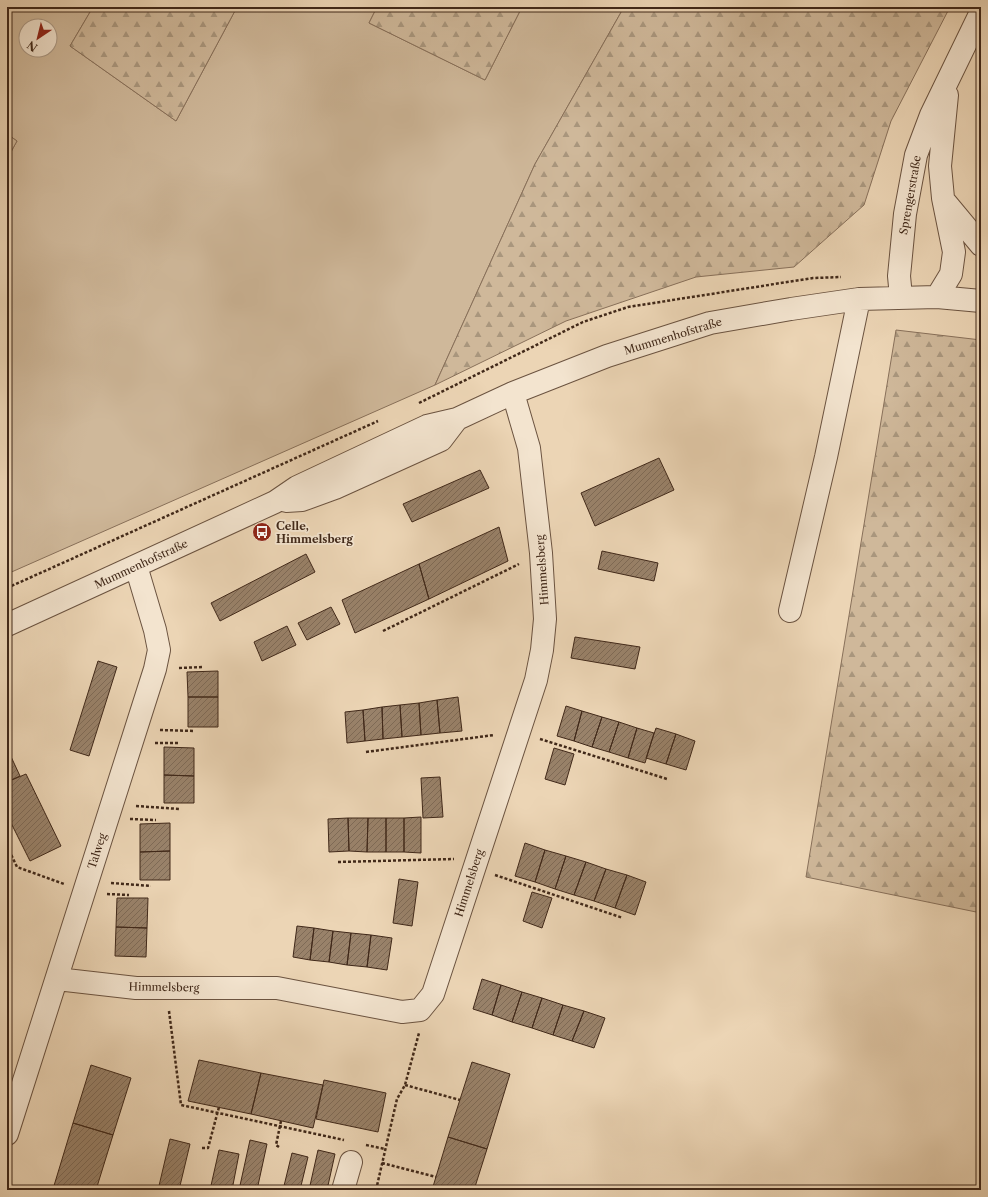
<svg xmlns="http://www.w3.org/2000/svg" width="988" height="1197" font-family="'Libre Caslon Text',serif">
	<style>
		.green { fill: #cfb89a; stroke: #88705a; fill-rule: evenodd }
		.forest { fill: url(#forest-firs); stroke: #88705a }
		.building { fill: url(#building-hatch); stroke: #402819 }
		.lines { fill: none; stroke-linecap: round; stroke-linejoin: round }
		.minor-casing { stroke: #6b5340; stroke-width: 24 }
		.path { stroke: #402819; stroke-width: 2.5; stroke-dasharray: 3 2; stroke-linecap: butt }
		.minor { stroke: #f3e4cf; stroke-width: 22 }
		.labels { text-anchor: middle; stroke-width: 3.5; stroke-linejoin: round; paint-order: stroke }
		.street-label { font-size: 11px; fill: #402819; stroke: #f3e4cf }
		.poi-label { font-size: 11px; font-weight: bold; fill: #402819; stroke: #f3e4cf; text-anchor: start }
	</style>
	<defs>
		<pattern id="forest-firs" width="22" height="20" patternUnits="userSpaceOnUse"><rect width="22" height="20" fill="#cfb89a"/><path d="M5 1l3.5 6h-7zM16 11l3.5 6h-7z" fill="#a9967d"/></pattern>
		<pattern id="building-hatch" width="6" height="6" patternUnits="userSpaceOnUse"><rect width="6" height="6" fill="#99826a"/><path d="M-1 1l2-2M0 6l6-6M5 7l2-2" fill="none" stroke="#7e6a56"/></pattern>
	</defs>
	<rect width="100%" height="100%" fill="#ecd5b5"/>
	<filter id="stains"><feTurbulence type="fractalNoise" baseFrequency=".005" numOctaves="4"/><feColorMatrix values="0 0 0 0 .2 0 0 0 0 .09 0 0 0 0 .02 0 0 0 .5 -.17"/></filter>
	<radialGradient id="worn" r=".72"><stop offset=".6" stop-color="#630" stop-opacity="0"/><stop offset="1" stop-color="#630" stop-opacity=".3"/></radialGradient>
	<path class="green" d="M 7,7 L 93,7 L 70,46 L 176,121 L 237,7 L 377,7 L 369,23 L 485,80 L 522,7 L 624,7 L 535,164 L 435,385 L 7,574 L 7,159 L 17,141 L 7,134 ZM 26,26 L 50,26 L 50,50 L 26,50 Z"/>
	<path class="forest" d="M 93,7 L 237,7 L 176,121 L 70,46 Z
		M 377,7 L 522,7 L 485,80 L 369,23 Z
		M 624,7 L 950,7 L 891,121 L 864,205 L 794,267 L 696,277 L 566,321 L 435,385 L 535,164 Z
		M 7,134 L 17,141 L 7,159 Z
		M 896,330 L 981,340 L 981,913 L 806,877 Z"/>
	<path class="building" d="M 659,458 L 674,490 L 595,526 L 581,493 Z
		M 480,470 L 489,488 L 412,522 L 403,504 Z
		M 499,527 L 508,561 L 429,599 L 419,564 Z
		M 602,551 L 658,563 L 654,581 L 598,569 Z
		M 306,554 L 315,572 L 220,621 L 211,603 Z
		M 419,564 L 429,599 L 355,633 L 342,600 Z
		M 331,607 L 340,624 L 307,640 L 298,623 Z
		M 287,626 L 296,645 L 262,661 L 254,642 Z
		M 575,637 L 640,647 L 635,669 L 571,658 Z
		M 98,661 L 117,667 L 89,756 L 70,750 Z
		M 218,671 L 218,697 L 188,697 L 187,672 Z
		M 188,697 L 218,697 L 218,727 L 188,727 Z
		M 458,697 L 462,731 L 440,733 L 437,700 Z
		M 437,700 L 440,733 L 421,735 L 419,703 Z
		M 419,703 L 421,735 L 402,737 L 400,705 Z
		M 400,705 L 402,737 L 383,739 L 382,707 Z
		M 566,706 L 582,711 L 574,741 L 557,736 Z
		M 382,707 L 383,739 L 365,741 L 363,710 Z
		M 363,710 L 365,741 L 347,743 L 345,712 Z
		M 582,711 L 602,717 L 592,747 L 574,741 Z
		M 602,717 L 619,722 L 609,752 L 592,747 Z
		M 619,722 L 637,728 L 628,758 L 609,752 Z
		M 637,728 L 654,733 L 645,763 L 628,758 Z
		M 656,728 L 676,734 L 666,764 L 646,758 Z
		M 676,734 L 695,741 L 686,770 L 666,764 Z
		M 164,747 L 194,748 L 194,776 L 164,775 Z
		M 7,748 L 20,776 L 7,782 Z
		M 554,748 L 574,754 L 565,785 L 545,779 Z
		M 26,774 L 61,846 L 30,861 L 7,815 L 7,782 Z
		M 164,775 L 194,776 L 194,803 L 164,803 Z
		M 440,777 L 443,817 L 423,818 L 421,778 Z
		M 421,817 L 421,853 L 404,852 L 404,818 Z
		M 348,818 L 349,851 L 329,852 L 328,819 Z
		M 348,818 L 368,818 L 367,852 L 349,851 Z
		M 368,818 L 386,818 L 386,852 L 367,852 Z
		M 386,818 L 404,818 L 404,852 L 386,852 Z
		M 170,823 L 170,851 L 140,852 L 140,824 Z
		M 525,843 L 545,850 L 535,882 L 515,876 Z
		M 545,850 L 566,856 L 555,889 L 535,882 Z
		M 170,851 L 170,880 L 140,880 L 140,852 Z
		M 566,856 L 586,862 L 574,895 L 555,889 Z
		M 586,862 L 606,869 L 594,901 L 574,895 Z
		M 606,869 L 627,875 L 615,908 L 594,901 Z
		M 627,875 L 646,882 L 635,915 L 615,908 Z
		M 399,879 L 418,882 L 412,926 L 393,923 Z
		M 532,892 L 552,898 L 542,928 L 523,921 Z
		M 117,898 L 148,898 L 147,928 L 116,927 Z
		M 297,926 L 314,928 L 310,960 L 293,957 Z
		M 116,927 L 147,928 L 146,957 L 115,956 Z
		M 314,928 L 333,931 L 329,962 L 310,960 Z
		M 333,931 L 351,933 L 347,965 L 329,962 Z
		M 351,933 L 371,935 L 367,967 L 347,965 Z
		M 371,935 L 392,938 L 387,970 L 367,967 Z
		M 482,979 L 501,985 L 492,1015 L 473,1009 Z
		M 501,985 L 522,992 L 512,1022 L 492,1015 Z
		M 522,992 L 542,998 L 532,1028 L 512,1022 Z
		M 7,993 L 11,1003 L 7,1005 Z
		M 542,998 L 563,1005 L 553,1035 L 532,1028 Z
		M 563,1005 L 584,1011 L 572,1041 L 553,1035 Z
		M 584,1011 L 605,1018 L 594,1048 L 572,1041 Z
		M 199,1060 L 261,1073 L 251,1114 L 188,1101 Z
		M 472,1062 L 510,1074 L 487,1149 L 448,1137 Z
		M 91,1065 L 131,1078 L 113,1135 L 73,1123 Z
		M 261,1073 L 323,1085 L 313,1128 L 251,1114 Z
		M 324,1080 L 386,1093 L 378,1132 L 316,1119 Z
		M 73,1123 L 113,1135 L 96,1190 L 53,1189 Z
		M 448,1137 L 487,1149 L 474,1190 L 432,1190 Z
		M 170,1139 L 190,1144 L 179,1190 L 158,1190 Z
		M 250,1140 L 267,1144 L 257,1190 L 239,1190 Z
		M 219,1150 L 239,1154 L 232,1190 L 210,1190 Z
		M 318,1150 L 335,1154 L 327,1190 L 309,1190 Z
		M 292,1153 L 308,1157 L 300,1190 L 283,1190 Z
		M 44,1186 L 56,1190 L 43,1190 Z"/>
	<g class="lines">
		<g class="minor-casing">
			<path id="minor" d="M 946,203 L 981,245
				M 901,297 L 899,276 L 905,214 L 916,155 L 931,115 L 981,12
				M 937,297 L 951,274 L 954,252 L 943,198 L 940,166 L 947,95
				M 286,501 L 302,500 L 335,488 L 441,440 L 457,419
				M 790,611 L 826,457 L 859,299
				M 7,625 L 275,502 L 297,487 L 427,426 L 457,419 L 513,393 L 607,356 L 710,323 L 791,309 L 859,299 L 937,297 L 981,301
				M 57,979 L 136,988 L 277,988 L 402,1012 L 420,1010 L 433,994 L 536,680 L 542,650 L 545,619 L 541,553 L 529,448 L 513,393
				M 7,1134 L 155,669 L 159,650 L 155,630 L 136,566
				M 343,1190 L 351,1162"/>
		</g>
		<path class="path" d="M 419,403 L 583,322 L 628,307 L 813,278 L 841,277
			M 7,588 L 378,421
			M 383,631 L 519,564
			M 179,668 L 203,667
			M 160,730 L 195,731
			M 540,739 L 667,779
			M 155,743 L 178,743
			M 366,752 L 494,735
			M 136,806 L 180,809
			M 130,819 L 156,820
			M 7,846 L 17,867 L 64,884
			M 338,862 L 454,859
			M 495,875 L 623,918
			M 111,883 L 151,886
			M 107,894 L 129,895
			M 169,1011 L 181,1105 L 344,1140
			M 405,1085 L 460,1100
			M 366,1145 L 385,1149
			M 279,1147 L 276,1145 L 281,1121
			M 202,1148 L 208,1148 L 219,1107
			M 382,1163 L 436,1177
			M 376,1190 L 397,1099 L 405,1085 L 419,1033"/>
		<use href="#minor" class="minor"/>
	</g>
	<defs>
		<g id="bus-disc" transform="scale(1)"><circle r="9.5" fill="#8f2418" stroke="#f3e4cf"/><path d="M-5-6H5V4H4V6H2V4H-2V6H-4V4H-5ZM-3.5-4V0h7V-4ZM-3.5 1.2v1.5H-2V1.2ZM2 1.2v1.5H3.5V1.2Z" fill="#fff"/></g>
	</defs>
	<g fill-rule="evenodd">
		<use href="#bus-disc" x="262" y="532"/>
	</g>
	<g class="labels">
		<g class="street-label">
			<text transform="translate(910 195) rotate(-80)" y="4">Sprengerstraße</text>
			<text transform="translate(673 336) rotate(-17)" y="4">Mummenhofstraße</text>
			<text transform="translate(141 564) rotate(-25)" y="4">Mummenhofstraße</text>
			<text transform="translate(542 570) rotate(-94)" y="4">Himmelsberg</text>
			<text transform="translate(97 851) rotate(-72)" y="4">Talweg</text>
			<text transform="translate(469 883) rotate(-72)" y="4">Himmelsberg</text>
			<text transform="translate(164 987) rotate(1)" y="4">Himmelsberg</text>
		</g>
		<g class="poi-label">
			<text x="276" y="530">Celle,<tspan x="276" dy="13">Himmelsberg</tspan></text>
		</g>
	</g>
	<rect width="988" height="1197" fill="none" stroke="#ecd5b5" stroke-width="24"/>
	<rect x="8" y="8" width="972" height="1181" fill="none" stroke="#402819" stroke-width="2"/>
	<rect x="12" y="12" width="964" height="1173" fill="none" stroke="#402819"/>
	<g transform="translate(38 38) rotate(215)"><circle r="19" fill="#f3e4cf" stroke="#ab9986"/>
	<path d="M0-3L7 15L0 10L-7 15Z" fill="#8f2418"/>
	<text y="-6" font-size="11" font-weight="bold" text-anchor="middle" fill="#402819">N</text>
	</g>
	<rect width="100%" height="100%" filter="url(#stains)"/>
	<rect width="100%" height="100%" fill="url(#worn)"/>
</svg>
